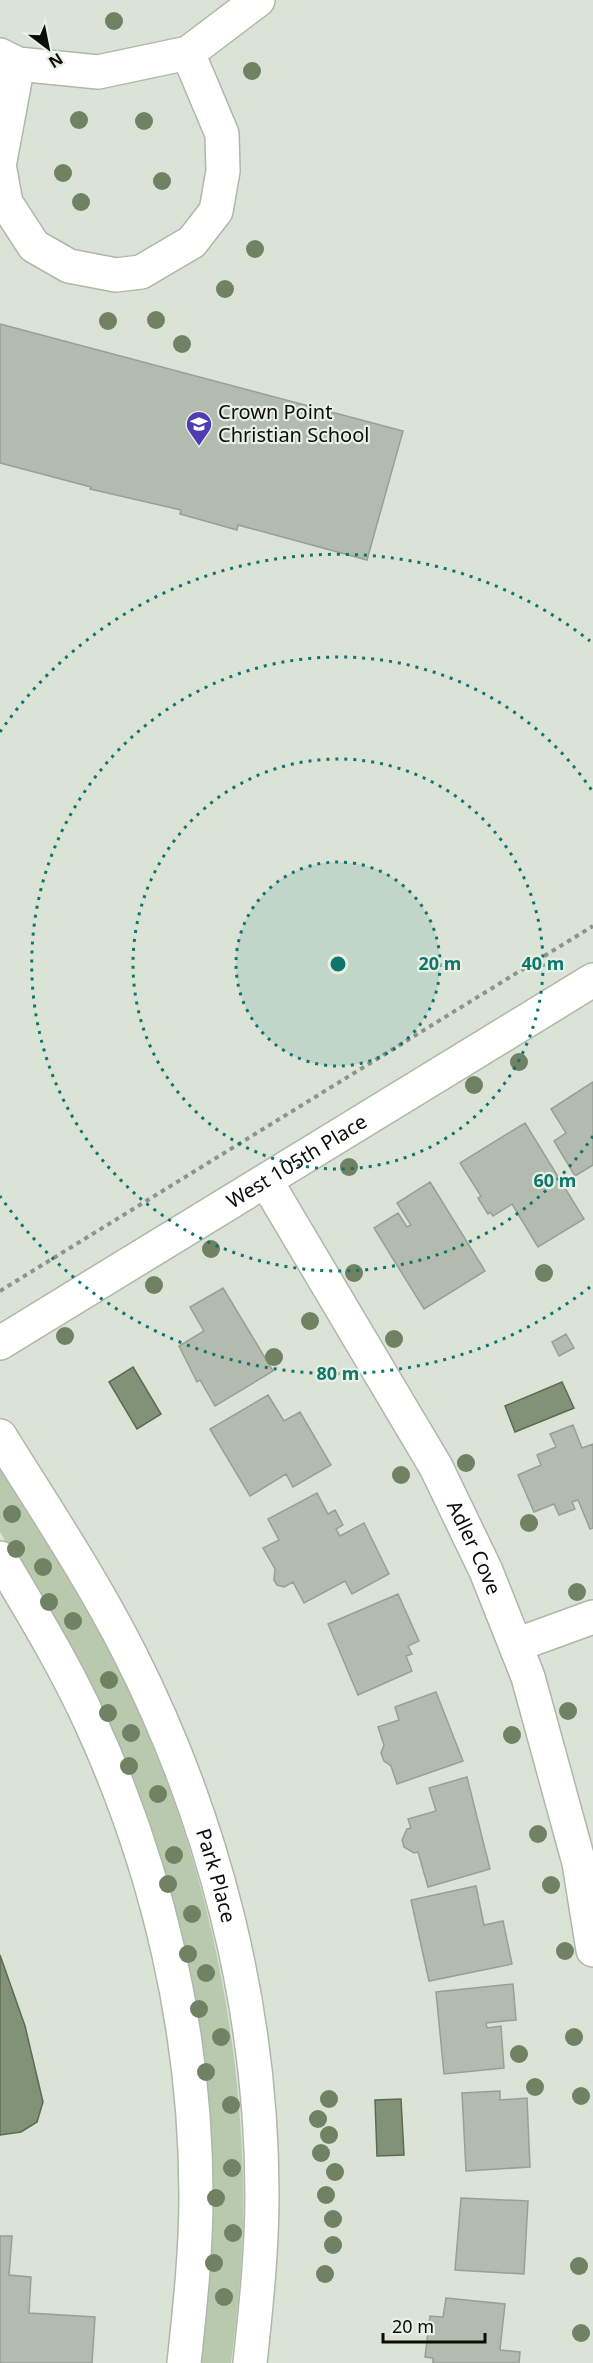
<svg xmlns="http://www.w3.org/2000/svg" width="593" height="2363" font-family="'Noto Sans',sans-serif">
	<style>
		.green { fill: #b8c9ad }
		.water { fill: #819277; stroke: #5d6a56; stroke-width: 1.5 }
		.building { fill: #b3bbae; stroke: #97a093; stroke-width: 1.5 }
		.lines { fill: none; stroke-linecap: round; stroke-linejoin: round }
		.minor-casing { stroke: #afb7aa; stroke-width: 36 }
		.path { stroke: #8d9489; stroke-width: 4; stroke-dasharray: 4.5 4.5; stroke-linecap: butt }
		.minor { stroke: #fff; stroke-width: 33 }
		.tree { fill: #708263 }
		.ring { fill: none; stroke: #0f766e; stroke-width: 3; stroke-dasharray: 3 6 }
		.labels { text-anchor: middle; stroke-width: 4.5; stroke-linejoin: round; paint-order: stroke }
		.poi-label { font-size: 20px; fill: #0a0d08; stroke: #e7f0e2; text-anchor: start }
		.street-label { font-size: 20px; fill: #0a0d08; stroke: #e7f0e2 }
		.centre { fill: #0f766e; stroke: #e7f0e2; stroke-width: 3 }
		.ring-label { font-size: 18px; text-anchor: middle; font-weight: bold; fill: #0f766e; stroke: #e7f0e2; stroke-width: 4.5; stroke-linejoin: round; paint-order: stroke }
	</style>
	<rect width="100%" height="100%" fill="#dae3d5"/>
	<path class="green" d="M 0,1466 C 36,1526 75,1585 107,1646 C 192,1810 238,1993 243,2178 C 245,2239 239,2302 231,2363 L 196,2363 L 206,2126 L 66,1641 L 0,1532 Z"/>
	<path class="water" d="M 133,1367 L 161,1414 L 137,1429 L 109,1382 Z
		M 562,1382 L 574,1408 L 515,1432 L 505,1406 Z
		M 0,1955 L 25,2026 L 43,2102 L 37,2122 L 21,2132 L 0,2135 Z
		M 401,2099 L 404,2155 L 377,2156 L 375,2100 Z"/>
	<path class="building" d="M 0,324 L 403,431 L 367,560 L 238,525 L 237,530 L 180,514 L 181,510 L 90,489 L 91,487 L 0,463 Z
		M 593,1082 L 593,1165 L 575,1176 L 554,1141 L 566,1133 L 551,1109 Z
		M 525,1123 L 584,1219 L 538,1247 L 512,1204 L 493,1216 L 490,1212 L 488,1214 L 478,1198 L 481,1196 L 460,1163 Z
		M 430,1182 L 485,1271 L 424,1309 L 374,1228 L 398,1213 L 407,1227 L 411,1225 L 397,1203 Z
		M 223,1288 L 273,1371 L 215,1406 L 200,1380 L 197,1382 L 179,1346 L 204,1331 L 190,1307 Z
		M 566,1334 L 574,1348 L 559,1356 L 552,1342 Z
		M 268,1395 L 284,1421 L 300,1412 L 331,1465 L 293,1487 L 286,1474 L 250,1496 L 210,1429 Z
		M 573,1425 L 582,1448 L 593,1444 L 593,1528 L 590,1529 L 578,1500 L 572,1502 L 575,1509 L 559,1515 L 554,1504 L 534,1512 L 518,1475 L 541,1465 L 537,1455 L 556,1447 L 550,1434 Z
		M 317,1493 L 328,1514 L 335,1510 L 343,1525 L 336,1529 L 340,1536 L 364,1523 L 389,1574 L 352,1594 L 345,1581 L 304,1603 L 293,1582 L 284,1587 L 277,1585 L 274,1580 L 275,1569 L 263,1548 L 279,1540 L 268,1519 Z
		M 398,1594 L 419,1641 L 408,1646 L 412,1654 L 406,1656 L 412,1671 L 358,1695 L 328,1624 Z
		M 436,1692 L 463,1761 L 397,1784 L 391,1766 L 384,1761 L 381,1753 L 384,1745 L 378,1727 L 399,1720 L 395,1707 Z
		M 467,1777 L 490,1869 L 428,1887 L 418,1852 L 414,1853 L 404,1847 L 402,1840 L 407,1829 L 411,1828 L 408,1819 L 436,1811 L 429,1788 Z
		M 476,1886 L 484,1925 L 503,1921 L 512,1964 L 429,1981 L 411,1900 Z
		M 513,1984 L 516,2020 L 486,2023 L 487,2028 L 501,2026 L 504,2068 L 444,2074 L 436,1992 Z
		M 500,2091 L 500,2100 L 527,2098 L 530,2167 L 466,2171 L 462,2093 Z
		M 461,2198 L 528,2201 L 524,2274 L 455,2270 Z
		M 0,2236 L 12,2236 L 9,2275 L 31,2277 L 29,2313 L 95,2317 L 92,2363 L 0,2363 Z
		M 446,2298 L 505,2304 L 500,2350 L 520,2352 L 519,2363 L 433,2363 L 433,2358 L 425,2357 L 430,2316 L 443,2317 Z"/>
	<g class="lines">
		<g class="minor-casing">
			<g id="minor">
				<path d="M 0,55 L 18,64 L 98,72 L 188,53 L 258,0"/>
				<path d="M 0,161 L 18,64"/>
				<path d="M 0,170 L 6,203 L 34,246 L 69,266 L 116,275 L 141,272 L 192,242 L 216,211 L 223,171 L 222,134 L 188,53"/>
				<path id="s1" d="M 266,1181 L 436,1467 L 486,1571 L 528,1677 L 579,1863 L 593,1950"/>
				<path id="s2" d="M 0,1343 L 593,980"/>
				<path id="s3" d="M 0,1436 C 44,1507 91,1577 129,1652 C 214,1819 262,2008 262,2195 C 262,2251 256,2307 250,2363"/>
				<path d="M 0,1558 C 32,1612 64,1664 90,1721 C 158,1869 196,2032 196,2196 C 196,2252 190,2307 184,2363"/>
				<path d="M 516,1645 L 593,1617"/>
			</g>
		</g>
		<path class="path" d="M 0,1291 L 593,926"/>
		<use href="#minor" class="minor"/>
	</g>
	<g class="tree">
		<circle cx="114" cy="21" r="9"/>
		<circle cx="252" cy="71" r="9"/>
		<circle cx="79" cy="120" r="9"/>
		<circle cx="144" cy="121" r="9"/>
		<circle cx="63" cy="173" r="9"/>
		<circle cx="162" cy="181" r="9"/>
		<circle cx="81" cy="202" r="9"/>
		<circle cx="255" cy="249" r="9"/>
		<circle cx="225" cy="289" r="9"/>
		<circle cx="156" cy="320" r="9"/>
		<circle cx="108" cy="321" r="9"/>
		<circle cx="182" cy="344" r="9"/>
		<circle cx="519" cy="1062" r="9"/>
		<circle cx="474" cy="1085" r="9"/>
		<circle cx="349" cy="1167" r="9"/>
		<circle cx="211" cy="1249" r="9"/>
		<circle cx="354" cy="1273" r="9"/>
		<circle cx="544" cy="1273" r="9"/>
		<circle cx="154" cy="1285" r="9"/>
		<circle cx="310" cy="1321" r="9"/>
		<circle cx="65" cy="1336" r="9"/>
		<circle cx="394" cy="1339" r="9"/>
		<circle cx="274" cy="1357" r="9"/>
		<circle cx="466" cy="1463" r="9"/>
		<circle cx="401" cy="1475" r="9"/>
		<circle cx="12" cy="1514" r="9"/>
		<circle cx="529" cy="1523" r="9"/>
		<circle cx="16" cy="1549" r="9"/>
		<circle cx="43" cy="1567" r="9"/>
		<circle cx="577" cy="1592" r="9"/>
		<circle cx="49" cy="1602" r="9"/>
		<circle cx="73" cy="1621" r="9"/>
		<circle cx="109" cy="1680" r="9"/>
		<circle cx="568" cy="1711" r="9"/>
		<circle cx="108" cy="1713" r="9"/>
		<circle cx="131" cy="1733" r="9"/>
		<circle cx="512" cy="1735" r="9"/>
		<circle cx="129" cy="1766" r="9"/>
		<circle cx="158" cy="1794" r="9"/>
		<circle cx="538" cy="1834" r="9"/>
		<circle cx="174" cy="1855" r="9"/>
		<circle cx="168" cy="1884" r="9"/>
		<circle cx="551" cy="1885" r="9"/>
		<circle cx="192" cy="1914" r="9"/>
		<circle cx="565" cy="1951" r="9"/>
		<circle cx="188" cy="1954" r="9"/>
		<circle cx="206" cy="1973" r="9"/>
		<circle cx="199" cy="2009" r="9"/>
		<circle cx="221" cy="2037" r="9"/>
		<circle cx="574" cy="2037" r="9"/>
		<circle cx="519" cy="2054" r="9"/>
		<circle cx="206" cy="2072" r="9"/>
		<circle cx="535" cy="2087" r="9"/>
		<circle cx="581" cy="2096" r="9"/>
		<circle cx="329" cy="2099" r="9"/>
		<circle cx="231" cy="2105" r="9"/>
		<circle cx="318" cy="2119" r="9"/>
		<circle cx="329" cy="2135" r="9"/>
		<circle cx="321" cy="2153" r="9"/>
		<circle cx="232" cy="2168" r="9"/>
		<circle cx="335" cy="2172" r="9"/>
		<circle cx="326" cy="2195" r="9"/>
		<circle cx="216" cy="2198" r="9"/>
		<circle cx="333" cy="2219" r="9"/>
		<circle cx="233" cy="2233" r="9"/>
		<circle cx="333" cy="2245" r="9"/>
		<circle cx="214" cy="2263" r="9"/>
		<circle cx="579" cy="2266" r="9"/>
		<circle cx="325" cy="2274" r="9"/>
		<circle cx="224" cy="2297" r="9"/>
		<circle cx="581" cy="2333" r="9"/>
	</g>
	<circle cx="338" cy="964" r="102" fill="#0f766e" fill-opacity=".12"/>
	<g class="ring">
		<circle cx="338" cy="964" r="102"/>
		<circle cx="338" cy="964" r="205"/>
		<path d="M593 1136A307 307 0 1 1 593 792"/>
		<path d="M590 1287A410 410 0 0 1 0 1196M0 732A410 410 0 0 1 590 641"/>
	</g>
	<defs>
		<g id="school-pin" transform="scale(1.35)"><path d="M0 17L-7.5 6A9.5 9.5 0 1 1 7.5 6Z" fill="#4f3cb3" stroke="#e7f0e2"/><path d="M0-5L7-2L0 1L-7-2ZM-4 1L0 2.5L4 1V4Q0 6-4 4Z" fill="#fff"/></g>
	</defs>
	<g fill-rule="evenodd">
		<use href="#school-pin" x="199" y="424"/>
	</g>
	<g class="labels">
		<g class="poi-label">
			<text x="218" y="419">Crown Point<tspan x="218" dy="23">Christian School</tspan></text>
		</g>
		<g class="street-label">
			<text dy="7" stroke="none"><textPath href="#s2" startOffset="348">West 105th Place</textPath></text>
			<text dy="7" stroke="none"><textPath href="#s1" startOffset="422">Adler Cove</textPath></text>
			<text dy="7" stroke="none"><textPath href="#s3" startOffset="492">Park Place</textPath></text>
		</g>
	</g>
	<circle cx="338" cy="964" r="9" class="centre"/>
	<g class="ring-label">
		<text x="440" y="970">20 m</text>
		<text x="543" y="970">40 m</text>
		<text x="555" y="1187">60 m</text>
		<text x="338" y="1380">80 m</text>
	</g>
	<g transform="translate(48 48) rotate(148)" stroke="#e7f0e2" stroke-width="4.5" paint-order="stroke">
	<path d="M0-4.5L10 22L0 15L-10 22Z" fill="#0a0d08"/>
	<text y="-9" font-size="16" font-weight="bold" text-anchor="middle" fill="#0a0d08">N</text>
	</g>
	<path d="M383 2333v9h102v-9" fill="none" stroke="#0a0d08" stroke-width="3"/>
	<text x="392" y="2333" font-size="18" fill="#0a0d08" stroke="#e7f0e2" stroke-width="4.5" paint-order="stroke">20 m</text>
</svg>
